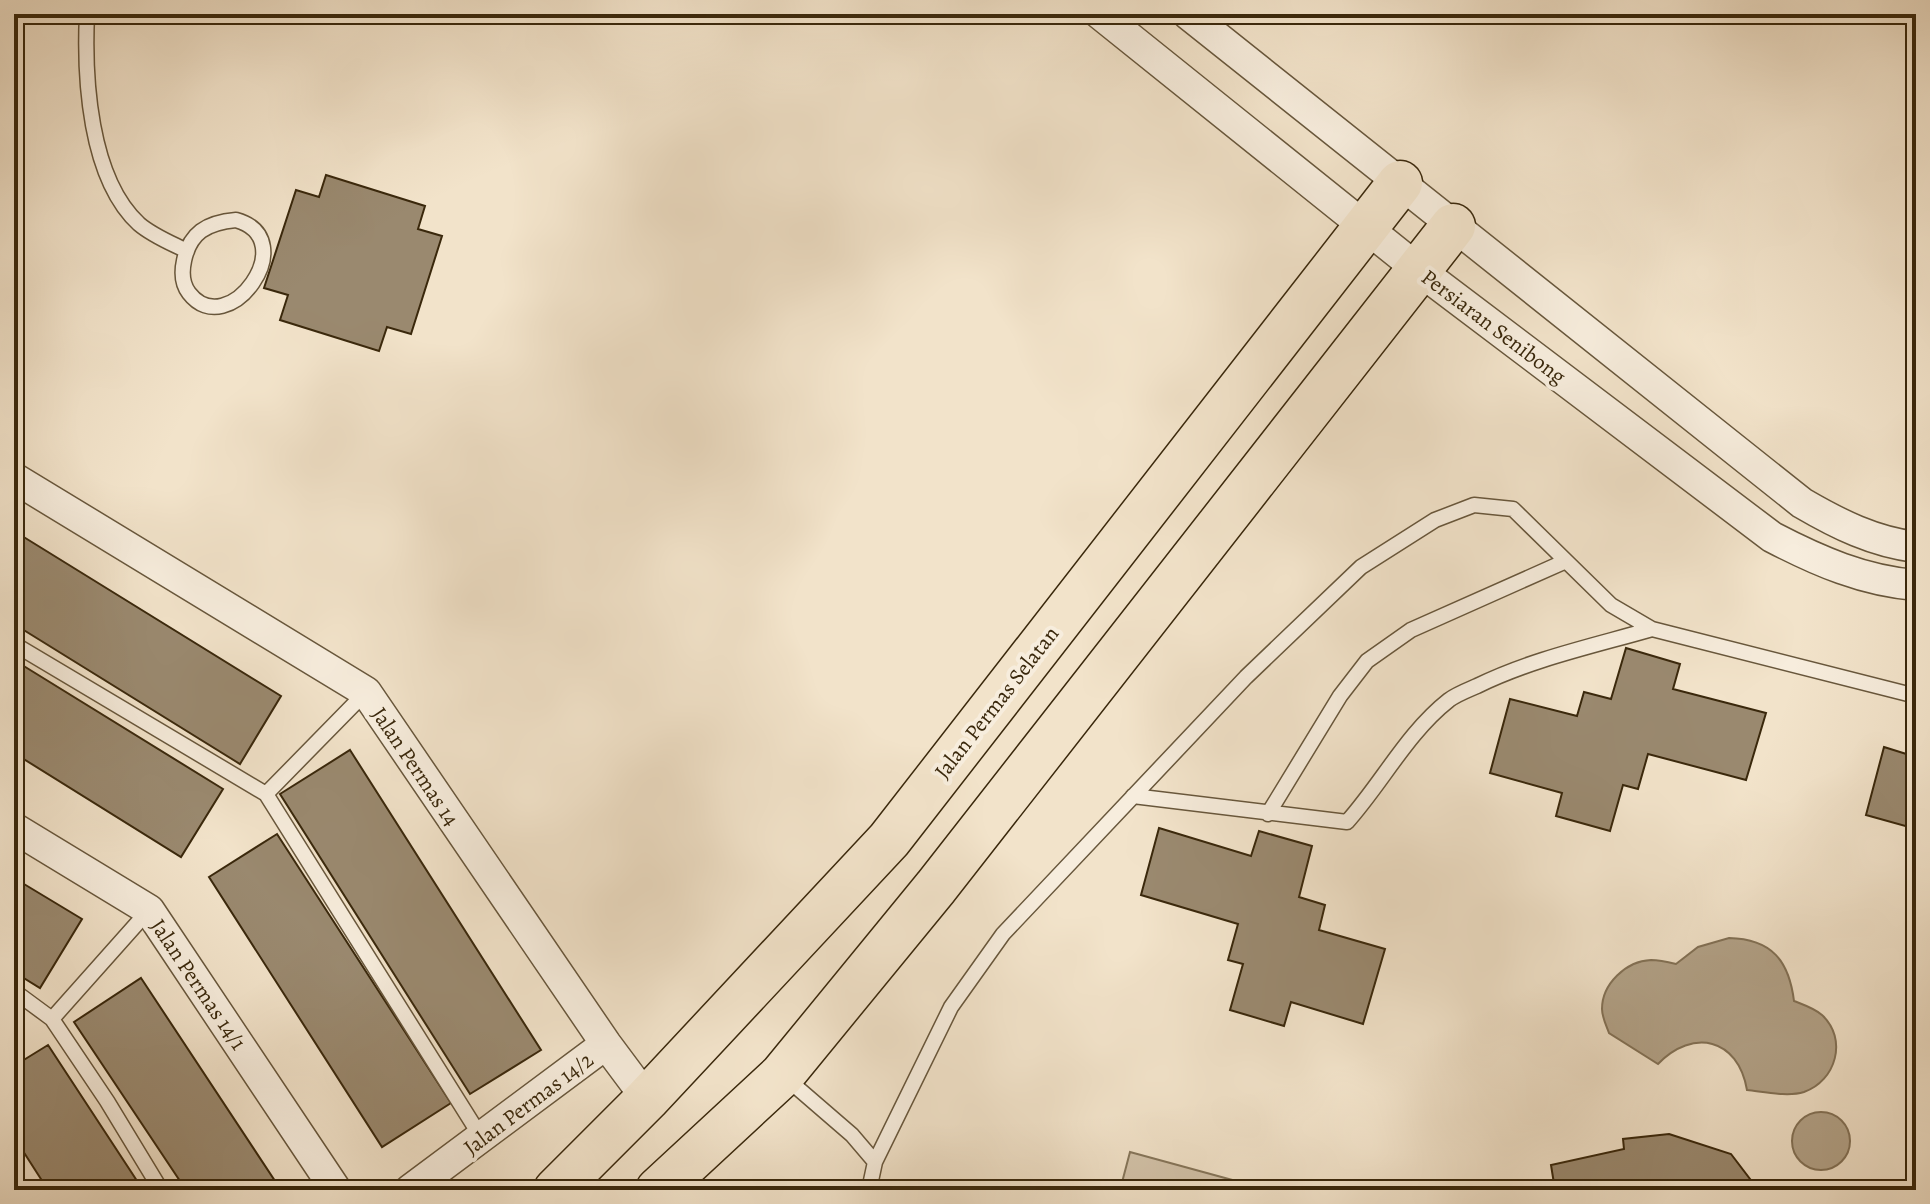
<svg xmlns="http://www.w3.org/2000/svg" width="1930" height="1204" font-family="Alegreya,serif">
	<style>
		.green { fill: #d3c3aa; stroke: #86765b; stroke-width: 2 }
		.water { fill: #b3a389; stroke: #837257; stroke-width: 2 }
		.building { fill: #9a896f; stroke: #3a280c; stroke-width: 2 }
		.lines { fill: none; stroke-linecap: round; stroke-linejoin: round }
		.service-casing { stroke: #68573c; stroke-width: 17 }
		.minor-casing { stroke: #68573c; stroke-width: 33 }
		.primary-casing { stroke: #3a280c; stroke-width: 47 }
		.service { stroke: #f7eddd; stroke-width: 14 }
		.minor { stroke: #f7eddd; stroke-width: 30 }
		.primary { stroke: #f2e3ca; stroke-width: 44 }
		.labels { text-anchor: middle; stroke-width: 8; stroke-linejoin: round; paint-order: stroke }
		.street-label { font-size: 22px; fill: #3a280c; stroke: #f7eddd }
	</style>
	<rect width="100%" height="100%" fill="#f2e3ca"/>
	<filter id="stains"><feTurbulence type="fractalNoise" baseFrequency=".0025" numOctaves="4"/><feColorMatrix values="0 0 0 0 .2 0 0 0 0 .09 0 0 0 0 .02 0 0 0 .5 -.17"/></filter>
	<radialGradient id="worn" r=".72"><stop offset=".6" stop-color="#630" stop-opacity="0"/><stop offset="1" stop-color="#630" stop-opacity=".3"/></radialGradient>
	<path class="green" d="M 1130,1152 L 1269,1190 L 1120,1190 Z"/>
	<path class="water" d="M 1729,938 C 1772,939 1789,961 1794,1001 C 1804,1005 1814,1008 1822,1015 C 1848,1039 1836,1081 1804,1092 C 1788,1097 1765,1092 1747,1090 C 1738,1038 1693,1028 1658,1064 L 1609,1033 C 1606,1025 1602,1017 1602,1009 C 1602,984 1626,961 1651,960 C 1659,960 1668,962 1676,964 L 1698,947 Z
		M1792 1141a29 29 0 1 1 58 0a29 29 0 1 1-58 0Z"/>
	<path class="building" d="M 326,175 L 425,206 L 418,229 L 442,236 L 411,334 L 387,327 L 379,351 L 280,320 L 288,295 L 264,288 L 296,190 L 319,197 Z
		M 14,531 L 281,696 L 240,764 L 14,624 Z
		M 1626,648 L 1680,664 L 1673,689 L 1766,713 L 1746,780 L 1648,754 L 1638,789 L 1623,785 L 1610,831 L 1556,816 L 1562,793 L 1490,773 L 1510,699 L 1577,716 L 1584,692 L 1611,699 Z
		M 14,660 L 223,789 L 181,857 L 14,753 Z
		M 1884,747 L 1916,757 L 1916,829 L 1866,815 Z
		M 350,750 L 541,1050 L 470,1094 L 280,794 Z
		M 1159,828 L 1251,856 L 1259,831 L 1312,846 L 1299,897 L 1325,905 L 1319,930 L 1385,949 L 1363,1024 L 1291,1002 L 1284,1026 L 1230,1010 L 1243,964 L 1228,960 L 1238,924 L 1141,895 Z
		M 277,834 L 451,1103 L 382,1147 L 209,877 Z
		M 14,878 L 82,919 L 40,988 L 14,972 Z
		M 141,978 L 281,1190 L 186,1190 L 74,1022 Z
		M 48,1045 L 143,1190 L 48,1190 L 14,1137 L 14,1066 Z
		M 1669,1134 L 1731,1154 L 1753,1183 L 1746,1190 L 1555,1190 L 1551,1165 L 1624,1149 L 1623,1139 Z"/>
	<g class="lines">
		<g class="service-casing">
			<path id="service" d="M 87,14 C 84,77 89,178 139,224 C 153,236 171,243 187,251
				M 236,220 C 304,239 228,344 189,293 C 176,276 185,243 201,231 C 212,223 224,221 236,220 Z
				M 14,644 L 266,794 L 481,1137
				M 266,794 L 366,692
				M 1133,796 L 1347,822 C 1382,783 1407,733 1449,700 C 1457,694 1468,690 1477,686 C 1532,659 1593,646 1652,629
				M 1268,814 L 1340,696 L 1367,661 L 1411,630 L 1566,561
				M 14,991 L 52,1019 L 107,1101 L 161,1190
				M 52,1019 L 149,910
				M 786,1078 L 852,1135 L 875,1162 L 869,1190
				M 875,1162 L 951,1007 L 1003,934 L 1246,677 L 1361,567 L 1435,520 L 1474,505 L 1513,509 L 1611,605 L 1652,629 L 1916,696"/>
		</g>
		<g class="minor-casing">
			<path id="minor" d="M 1100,14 L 1419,270 L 1772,537 C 1818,561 1864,581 1916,585
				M 1188,14 L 1802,503 C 1838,524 1874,542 1916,547
				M 14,478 L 366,692 L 606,1044 L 647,1099
				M 14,828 L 149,910 L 336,1190
				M 410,1190 L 606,1044"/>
		</g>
		<g class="primary-casing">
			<path id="primary" d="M 556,1190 L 647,1099 L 889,840 L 1400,183
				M 658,1190 L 782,1075 L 936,887 L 1453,226"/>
		</g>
		<use href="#service" class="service"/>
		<use href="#minor" class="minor"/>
		<use href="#primary" class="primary"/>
	</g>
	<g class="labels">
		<g class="street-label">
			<text transform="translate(1494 326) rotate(37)" y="8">Persiaran Senibong</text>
			<text transform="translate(996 702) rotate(-52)" y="8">Jalan Permas Selatan</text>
			<text transform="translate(416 766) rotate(56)" y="8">Jalan Permas 14</text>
			<text transform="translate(199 984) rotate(56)" y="8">Jalan Permas 14/1</text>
			<text transform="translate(528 1103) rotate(-37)" y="8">Jalan Permas 14/2</text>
		</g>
	</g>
	<rect width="1930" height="1204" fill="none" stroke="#f2e3ca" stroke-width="48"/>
	<rect x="16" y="16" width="1898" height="1172" fill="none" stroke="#3a280c" stroke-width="4"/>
	<rect x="24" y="24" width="1882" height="1156" fill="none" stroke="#3a280c" stroke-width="2"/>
	<rect width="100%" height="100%" filter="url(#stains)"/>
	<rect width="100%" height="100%" fill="url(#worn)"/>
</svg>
